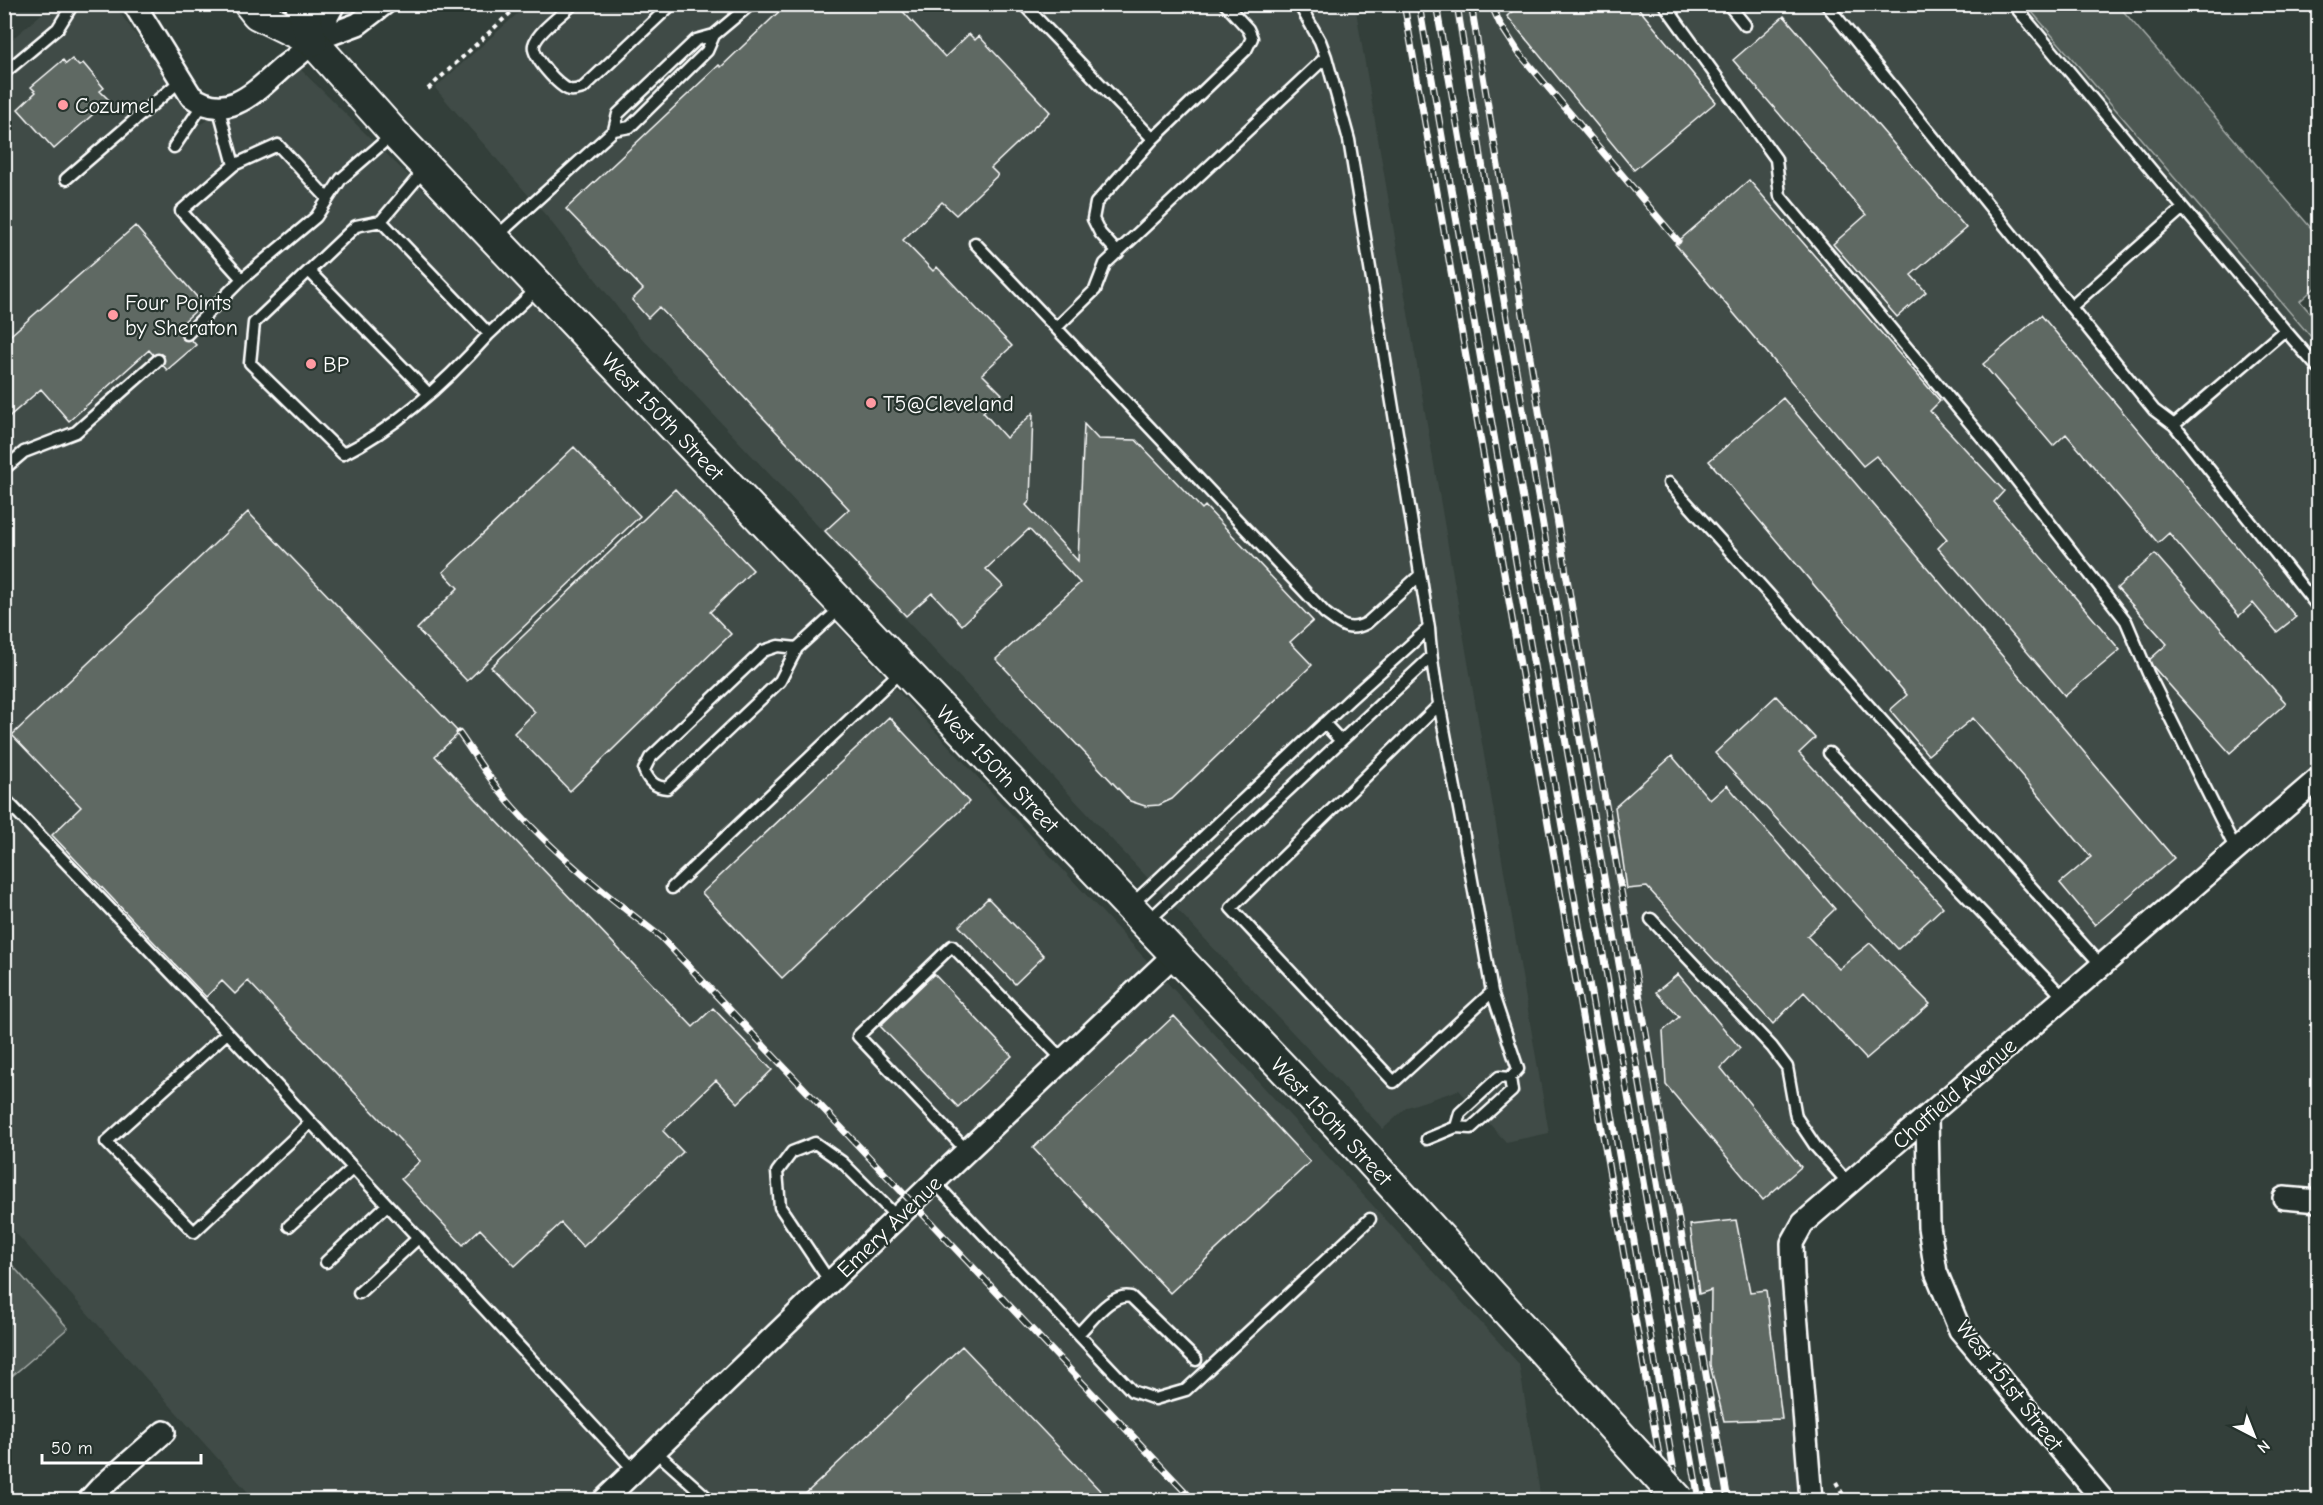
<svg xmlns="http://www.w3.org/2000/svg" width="2323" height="1505" font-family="'Comic Neue',sans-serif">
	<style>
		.built { fill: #404c47 }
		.green { fill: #4d5853; stroke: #a6aca9; stroke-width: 1.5 }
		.building { fill: #5f6964; stroke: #fff; stroke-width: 1.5 }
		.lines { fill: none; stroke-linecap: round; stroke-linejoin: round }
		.lane-casing { stroke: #fff; stroke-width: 15 }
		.street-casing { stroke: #fff; stroke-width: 26 }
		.secondary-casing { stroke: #fff; stroke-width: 34 }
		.path { stroke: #fff; stroke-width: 4; stroke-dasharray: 4.5 4.5; stroke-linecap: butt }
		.lane { stroke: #26332d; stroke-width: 10 }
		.street { stroke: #26332d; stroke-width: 21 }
		.secondary { stroke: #26332d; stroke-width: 30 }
		.rail-casing { stroke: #fff; stroke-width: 7 }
		.rail { stroke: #26332d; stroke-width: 4.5; stroke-dasharray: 14; stroke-linecap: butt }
		.secondary-bridge-casing { stroke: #fff; stroke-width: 34; stroke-linecap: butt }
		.secondary-bridge { stroke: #26332d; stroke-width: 30 }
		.poi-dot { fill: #ff9aa2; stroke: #26332d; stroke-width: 2 }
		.labels { text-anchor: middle; stroke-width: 4.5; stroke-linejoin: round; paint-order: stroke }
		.poi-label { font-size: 22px; fill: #fff; stroke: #26332d; text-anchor: start }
		.street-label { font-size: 22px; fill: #fff; stroke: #26332d }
	</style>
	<rect width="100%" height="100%" fill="#333f3a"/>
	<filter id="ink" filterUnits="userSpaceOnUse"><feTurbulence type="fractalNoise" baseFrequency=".0167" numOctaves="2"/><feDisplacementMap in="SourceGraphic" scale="12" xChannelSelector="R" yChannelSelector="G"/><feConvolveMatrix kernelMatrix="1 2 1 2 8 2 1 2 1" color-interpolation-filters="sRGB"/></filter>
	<g filter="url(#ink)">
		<path class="built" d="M 52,5 L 114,5 L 201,124 L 294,63 L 565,330 L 1519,1364 L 1541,1500 L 255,1500 L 5,1221 L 4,46 Z
			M 527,5 L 1355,5 L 1549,1133 L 1506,1142 L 1459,1090 L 1407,1107 L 1383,1129 L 638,334 L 549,219 L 435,88 Z
			M 1452,5 L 2026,5 L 2318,345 L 2318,790 L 1809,1230 L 1800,1244 L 1819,1500 L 1715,1500 Z"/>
		<path class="green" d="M 2026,5 L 2118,5 L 2318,236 L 2318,285 L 2300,301 L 2318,322 L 2318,345 Z
			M 4,1256 L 68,1328 L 5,1382 L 4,1382 Z"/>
		<path class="building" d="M 787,4 L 896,4 L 945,57 L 969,34 L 975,40 L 979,36 L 1050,112 L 991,168 L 998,175 L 956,215 L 942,202 L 903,240 L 933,271 L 937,267 L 1012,346 L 982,374 L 1002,394 L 983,412 L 1006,438 L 1033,413 L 1030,501 L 1026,505 L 1078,561 L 1084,424 L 1098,439 L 1136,440 L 1202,509 L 1205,506 L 1313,621 L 1290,642 L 1312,665 L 1172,799 L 1159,805 L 1145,806 L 1130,801 L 996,659 L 1080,583 L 1029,529 L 986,569 L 1003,586 L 962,625 L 932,593 L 906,616 L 825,531 L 849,509 L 659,307 L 648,318 L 632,300 L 643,289 L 566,209 L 719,65 L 721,67 Z
			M 1521,4 L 1635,4 L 1716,102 L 1634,170 L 1507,16 Z
			M 1784,16 L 1966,228 L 1911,275 L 1926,292 L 1897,317 L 1833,244 L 1866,215 L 1733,60 Z
			M 72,59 L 79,66 L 83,63 L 104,88 L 100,91 L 109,100 L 54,149 L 18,109 L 36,92 L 31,87 L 63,60 L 66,64 Z
			M 1749,180 L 1940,401 L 1930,411 L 2004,491 L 1994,502 L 2120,650 L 2065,696 L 1938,548 L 1947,539 L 1876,456 L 1863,466 L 1675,244 Z
			M 135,226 L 203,304 L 179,326 L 196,345 L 167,370 L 149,350 L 69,421 L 41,389 L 4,421 L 4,341 Z
			M 2041,315 L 2296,617 L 2277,632 L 2253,603 L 2239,616 L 2169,533 L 2158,543 L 2066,434 L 2053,446 L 1983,364 Z
			M 1783,398 L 2174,858 L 2095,925 L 2060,883 L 2091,857 L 1973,718 L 1928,755 L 1890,710 L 1907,695 L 1709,461 Z
			M 574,447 L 640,516 L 467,681 L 417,629 L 458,588 L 443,572 Z
			M 675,489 L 753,570 L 710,612 L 731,634 L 570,791 L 514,733 L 535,712 L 491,667 Z
			M 248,512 L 459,733 L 435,756 L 693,1027 L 713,1008 L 772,1070 L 738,1103 L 716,1080 L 663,1131 L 683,1152 L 583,1247 L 561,1223 L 515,1266 L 480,1229 L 463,1245 L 401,1179 L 420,1161 L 248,981 L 235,994 L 222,981 L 206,997 L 52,835 L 81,807 L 12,735 Z
			M 2155,554 L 2286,703 L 2230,753 L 2148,661 L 2167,644 L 2117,588 Z
			M 1776,696 L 1815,738 L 1799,753 L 1943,907 L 1898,949 L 1715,753 Z
			M 889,717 L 969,802 L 782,978 L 702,893 Z
			M 1672,756 L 1710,800 L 1727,785 L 1835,909 L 1807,936 L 1839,969 L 1870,943 L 1930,1004 L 1866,1059 L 1804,992 L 1773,1024 L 1647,887 L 1627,889 L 1615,807 Z
			M 988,898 L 1044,956 L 1015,984 L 959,926 Z
			M 934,974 L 1012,1056 L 958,1107 L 880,1026 Z
			M 1678,974 L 1740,1048 L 1721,1068 L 1801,1167 L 1763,1200 L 1666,1085 L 1663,1031 L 1679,1017 L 1656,992 Z
			M 1174,1016 L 1310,1162 L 1170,1293 L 1033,1148 Z
			M 1736,1220 L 1750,1292 L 1766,1290 L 1782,1419 L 1724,1421 L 1710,1365 L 1711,1290 L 1699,1294 L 1690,1225 Z
			M 962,1346 L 1109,1500 L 799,1500 Z"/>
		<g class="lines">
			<g class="lane-casing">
				<path id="lane" d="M 573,4 C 563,14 537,32 534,45 C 531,56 559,87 570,90 C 574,91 579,89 583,88 L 672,4
					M 1023,4 L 1153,139
					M 1299,4 L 1320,41 L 1326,57 L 1349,140 L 1429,628 C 1432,677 1444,725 1452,772 C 1466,845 1479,919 1492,992 L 1394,1082 L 1231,908 L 1440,704
					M 1664,4 L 1776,159 L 1780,196 L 2000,459 L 2126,621 L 2148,673 L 2236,850
					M 1728,4 L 1745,25
					M 1826,4 L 2154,410 L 2174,425
					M 2013,4 L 2285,330
					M 714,35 L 707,51 L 630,127 L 614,130 L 618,114 L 696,40 L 714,35 L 751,4
					M 1326,57 L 1105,264 L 1095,290 L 1056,328 L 1325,613 C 1341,625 1348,633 1367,623 L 1419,576
					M 4,73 L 58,28 L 73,4
					M 218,106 L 234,165 L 181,211 L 242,279 L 316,217 L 341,179 L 392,135
					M 174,147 L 203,104
					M 234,165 L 278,145 L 328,199
					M 425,169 L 381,221 L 489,334 L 539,287
					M 66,179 L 180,81
					M 381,221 L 356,226 L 254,323 L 250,363 L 343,454 C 399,426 448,380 489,334
					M 497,236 L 614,130
					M 975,243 L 1056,328
					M 1118,253 L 1100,233 L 1093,219 L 1096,203 L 1153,139 L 1246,50 L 1252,38 L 1248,29 L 1225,4
					M 309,271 L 428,393
					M 2071,307 L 2183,208
					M 187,334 L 242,279
					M 2318,368 L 2285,330 L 2174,425 L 2318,607
					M 4,469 L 24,452 L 76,432 L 158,360
					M 1669,483 L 2102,966
					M 797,648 L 778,646 L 763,651 L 650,758 L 644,770 C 649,782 655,787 667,788 L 780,681 L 797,648 L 843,606
					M 1324,723 L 1340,740
					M 1829,753 L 2064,998
					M 4,798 L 199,1002 L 635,1471
					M 672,888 L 901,671
					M 1130,906 L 1349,700 L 1429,628
					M 1651,919 L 1772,1047 L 1787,1067 L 1796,1117 L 1816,1147 L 1849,1184
					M 1147,922 L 1431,657
					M 1492,992 L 1518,1069 L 1510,1078
					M 227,1033 L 106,1142 L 194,1232 L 310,1123
					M 1499,1077 L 1510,1078 L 1512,1091 L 1471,1128 L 1456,1127 L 1460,1113 Z
					M 1427,1139 L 1456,1127
					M 967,1151 L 858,1036 L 952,946 L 1063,1060
					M 934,1182 L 1132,1391 L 1155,1399 L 1186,1390 L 1370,1219
					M 289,1226 L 352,1169
					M 326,1262 L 386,1206
					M 830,1282 L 780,1207 L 777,1172 L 792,1152 L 815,1143 L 842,1162 L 897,1217
					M 359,1293 L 417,1239
					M 1078,1334 C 1092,1321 1111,1292 1131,1297 L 1196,1360
					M 655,1451 L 710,1500"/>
			</g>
			<g class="street-casing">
				<path id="street" d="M 134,4 L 191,96 C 227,123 255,92 282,68 C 292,60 305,51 313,41 C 321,30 327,16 334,4
					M 312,41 L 358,24 L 384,4
					M 1927,1116 L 1929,1227 L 1936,1272 L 1960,1330 L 2103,1500
					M 2284,1198 L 2318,1201
					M 89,1500 L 100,1488 L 164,1432
					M 604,1500 L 934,1182 L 1176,953
					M 1811,1500 L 1793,1275 L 1792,1243 L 1803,1223 L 2318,779"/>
			</g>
			<g class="secondary-casing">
				<g id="secondary">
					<path id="s1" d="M 249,4 L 257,14 L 312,41 L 394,133 L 1341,1129"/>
					<path d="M 301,4 L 312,41"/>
				</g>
			</g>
			<path class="path" d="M 428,89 L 520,4
				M 1836,1482 L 1846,1500"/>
			<use href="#lane" class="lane"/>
			<use href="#street" class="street"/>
			<use href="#secondary" class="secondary"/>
			<g class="rail-casing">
				<path id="rail" d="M 1404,4 L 1667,1500
					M 1419,4 L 1679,1500
					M 1436,4 L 1699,1500
					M 1457,4 L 1502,289 L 1712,1500
					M 1471,4 L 1582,668 L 1728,1500
					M 1491,4 L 1500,24 L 1519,53 L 1678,241
					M 459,733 C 476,757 493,785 513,807 C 557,856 609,897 661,937 L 1193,1500"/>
			</g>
			<use href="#rail" class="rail"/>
			<g class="secondary-bridge-casing">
				<path id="secondary-bridge" d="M 1341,1129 L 1679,1500"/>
			</g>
			<use href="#secondary-bridge" class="secondary-bridge"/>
		</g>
	</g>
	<g class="poi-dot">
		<circle cx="63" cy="105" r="6"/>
		<circle cx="113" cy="315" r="6"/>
		<circle cx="311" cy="364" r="6"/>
		<circle cx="871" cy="403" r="6"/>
	</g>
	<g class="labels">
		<g class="poi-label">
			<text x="75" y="113">Cozumel</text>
			<text x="125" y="310">Four Points<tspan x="125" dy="25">by Sheraton</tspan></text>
			<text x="323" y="372">BP</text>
			<text x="883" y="411">T5@Cleveland</text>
		</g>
		<g class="street-label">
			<text dy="8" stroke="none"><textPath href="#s1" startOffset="588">West 150th Street</textPath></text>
			<text dy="8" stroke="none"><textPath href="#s1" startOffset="1074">West 150th Street</textPath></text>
			<text transform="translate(1954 1093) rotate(-41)" y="8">Chatfield Avenue</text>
			<text transform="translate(1332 1121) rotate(47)" y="8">West 150th Street</text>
			<text transform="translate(889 1226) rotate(-44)" y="8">Emery Avenue</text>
			<text transform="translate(2010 1385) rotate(52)" y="8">West 151st Street</text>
		</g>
	</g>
	<rect width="2323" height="1505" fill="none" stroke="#26332d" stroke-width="24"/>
	<rect x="12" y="12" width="2299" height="1481" fill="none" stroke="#fff" stroke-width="2" filter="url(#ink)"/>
	<g transform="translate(2254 1436) rotate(138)" stroke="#26332d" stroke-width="4.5" paint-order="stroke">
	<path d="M0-4.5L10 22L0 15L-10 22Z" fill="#ffffff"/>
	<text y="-9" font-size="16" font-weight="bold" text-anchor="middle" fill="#ffffff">N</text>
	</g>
	<path d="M42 1454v9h159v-9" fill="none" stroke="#ffffff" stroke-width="3"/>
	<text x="51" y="1454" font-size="18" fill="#ffffff" stroke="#26332d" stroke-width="4.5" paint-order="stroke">50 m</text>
</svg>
